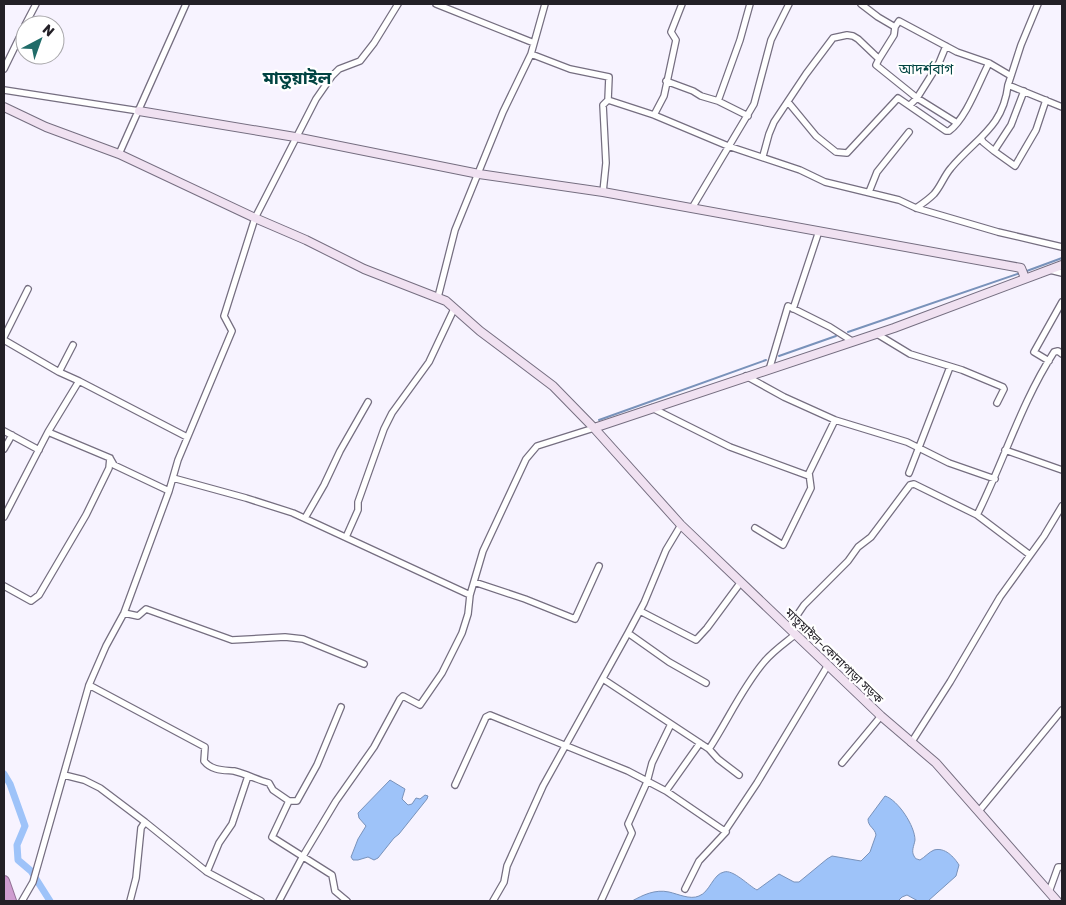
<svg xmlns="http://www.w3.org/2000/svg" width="1066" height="905" font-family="Rubik,'Noto Sans Bengali',sans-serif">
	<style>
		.water { fill: #9ec3f9; stroke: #7992ba }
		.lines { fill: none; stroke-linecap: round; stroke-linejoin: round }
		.stream { stroke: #7992ba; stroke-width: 2 }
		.canal { stroke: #9ec3f9; stroke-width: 7 }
		.street-casing { stroke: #756e80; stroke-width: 8 }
		.secondary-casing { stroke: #756e80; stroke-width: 10 }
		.highway-casing { stroke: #927195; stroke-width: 12 }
		.street { stroke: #fff; stroke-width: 5.5 }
		.secondary { stroke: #f0e1f1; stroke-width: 8 }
		.highway { stroke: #ce9cd0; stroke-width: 10 }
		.labels { text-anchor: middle; stroke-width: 4.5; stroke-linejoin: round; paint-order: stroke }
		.street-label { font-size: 12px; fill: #232027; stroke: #fff }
		.neighbourhood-label { font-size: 14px; fill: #014442; stroke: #fff }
		.district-label { font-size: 18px; font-weight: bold; fill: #014442; stroke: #fff }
	</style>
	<rect width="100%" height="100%" fill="#f7f3ff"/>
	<path class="water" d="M 390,780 L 405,789 L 402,799 L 408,805 L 412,804 L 416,798 L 420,799 L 425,795 L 428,796 L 427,799 L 399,834 L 394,838 L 378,858 L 374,860 L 368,857 L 358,860 L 353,860 L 351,857 L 358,839 L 366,826 L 359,818 L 358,813 Z
		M 885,796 C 898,800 915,826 915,840 C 914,846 911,851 914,856 C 915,859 917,859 920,860 C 925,857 929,852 934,850 C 945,847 954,857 959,865 L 956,876 L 928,901 L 918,901 L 907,895 L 902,897 L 898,901 L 632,901 C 643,895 655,889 669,892 C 678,894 690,900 699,896 C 710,892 713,874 724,872 C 733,869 749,886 757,890 L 779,874 L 794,882 L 799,882 L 827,859 L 832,856 L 861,861 L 870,852 L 876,835 C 875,828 868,827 868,819 Z"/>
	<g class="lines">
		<path class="stream" d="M 1024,272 L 1062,258
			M 848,332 L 1020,273
			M 779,356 L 836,336
			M 599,420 L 766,360"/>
		<path class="canal" d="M 4,774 L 10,784 L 25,826 L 17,845 L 18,860 L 31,871 L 50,901"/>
		<g class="street-casing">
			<path id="street" d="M 436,4 L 534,43
				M 861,4 L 878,17 L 895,27 L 899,21 L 957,52 L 989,63 L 1011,76 L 1008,85 L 1062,107
				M 25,25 L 36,4
				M 531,54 L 570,69 L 609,77 L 608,100 L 654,115 L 728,146 L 800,170 L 825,182 L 899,200 L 916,208 L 998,232 L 1062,247
				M 879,59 L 894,35 L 895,27
				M 4,69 L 25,26
				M 1011,76 L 1021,45 L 1038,4
				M 666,81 L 693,91 L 701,96 L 718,101 L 748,116
				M 4,90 L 139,111
				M 718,101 L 740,40 L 750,4
				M 788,102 L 816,136 L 836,152 L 847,153 L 898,98 L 946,131 L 949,131 C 966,119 979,82 989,63
				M 910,105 L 917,98 L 939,63 L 946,46
				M 654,115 L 664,96 L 676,40 L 671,32 L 682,4
				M 981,138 L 983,142 L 994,151 L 1011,125 L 1024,91
				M 994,151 L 1015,166 L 1036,130 L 1046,100
				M 119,154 L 186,4
				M 763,156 L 769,134 L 774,122 L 806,74 L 833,38 L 847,35 L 853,36 L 858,39 L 879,59 L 876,65 L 917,98 L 957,123
				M 603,192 L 606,163 L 603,105 L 608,100
				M 869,192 L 877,172 L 909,132
				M 692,208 L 754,104 L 771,40 L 789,4
				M 916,208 C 922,204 929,199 934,194 C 941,186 944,176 951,168 C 976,138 1003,128 1008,85
				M 1050,270 L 1062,273
				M 438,297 L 455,230 L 503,112 L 531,54 L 545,4
				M 793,309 L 819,231
				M 877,334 L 910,354 L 962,370 L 1003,387 L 1004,389 L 997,403
				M 4,337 L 28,289
				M 4,340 L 59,372 L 79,381 L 48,432 L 110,458 L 114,465 L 169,491
				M 1049,361 L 1034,352 L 1062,302
				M 769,370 L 788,306 L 830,327 L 852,341
				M 59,372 L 73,345
				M 746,376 L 784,397 L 835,420 L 907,442 L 949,463 L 995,479
				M 79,381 L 187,437
				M 652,408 L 730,447 L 809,476
				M 4,431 L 39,450
				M 4,449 L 12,435
				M 1005,450 L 1062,470
				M 909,473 L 950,367
				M 173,478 L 246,498 L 293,513 L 470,595
				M 977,515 C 1004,461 1021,403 1054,352 L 1058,351 L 1062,354
				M 4,517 L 48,432
				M 305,518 L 324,485 L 340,451 L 368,402
				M 755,528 L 783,545 L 811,488 L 809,473 L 835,420
				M 346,537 L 358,510 L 358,502 L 384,429 L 392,413 L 429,362 L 454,309
				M 474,582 L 525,599 L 575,619 L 599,566
				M 4,586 L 31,601 L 39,595 L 86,515 L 109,468 L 110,458
				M 640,611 L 696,640 L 707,628 L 741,582
				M 124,613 L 138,616 L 146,609 L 232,640 L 285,637 L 303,639 L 364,664
				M 789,627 L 804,605 L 848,561 L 858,547 L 871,537 L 910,485 L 914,484 L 977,515 L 1030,555
				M 628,633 L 669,662 L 706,683
				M 603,679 L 709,749 L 718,759 L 739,775
				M 89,685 L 205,747 L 204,761 C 212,771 224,770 234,771 C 246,774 258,780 269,783 L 273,790 L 289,801 L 272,837 L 332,875 L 335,891 L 347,901
				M 911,743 L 950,682 L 1000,597 L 1044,536 L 1062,506
				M 709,749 C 728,720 742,688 764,662 C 773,651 785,643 796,634
				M 842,763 L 881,716
				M 64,775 L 84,780 L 100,788 L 145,822
				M 455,785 L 486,717 L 490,715 L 628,771 L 666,791 L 726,832 L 699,861 L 685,889
				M 666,791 L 700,743
				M 289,801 L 297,801 L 317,765 L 341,707
				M 979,811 L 1062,710
				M 725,831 L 757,783 L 828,665
				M 207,872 L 219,843 L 232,824 L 248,776
				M 1049,892 L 1058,867 L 1062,867
				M 22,901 L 33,882 L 89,685 L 106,646 L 124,613 L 169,491 L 178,460 L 232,331 L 224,316 L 255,218 L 316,99 L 332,76 L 339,69 L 360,61 L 374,43 L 398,4
				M 130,901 L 136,878 L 141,828 L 145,822 L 207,872 L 261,901
				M 279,901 L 303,856 L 336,801 L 374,747 L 400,699 L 403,696 L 420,705 L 442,673 L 462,633 L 468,614 L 470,595 L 483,551 L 526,459 L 537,446 L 594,428
				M 493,901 L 504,882 L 507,866 L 543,786 L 628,633 L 644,603 L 666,550 L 681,525
				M 601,901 L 632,833 L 628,824 L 647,782 L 652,763 L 671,724"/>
		</g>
		<g class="secondary-casing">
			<path id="secondary" d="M 4,107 L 46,127 L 119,154 L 255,218 L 306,240 L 364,269 L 446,301 L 480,331 L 553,386 L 594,428 L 681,525 L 881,716 L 936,763 L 1057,901
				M 139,111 L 295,137 L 479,174 L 603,192 L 1021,268 L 1025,278
				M 594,428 L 894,328 L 1062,265"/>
		</g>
		<g class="highway-casing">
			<path id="highway" d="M 4,881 L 11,901"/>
		</g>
		<use href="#street" class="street"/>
		<use href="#secondary" class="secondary"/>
		<use href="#highway" class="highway"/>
	</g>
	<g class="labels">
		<g class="street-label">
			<text transform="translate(834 656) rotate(44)" y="4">মাতুয়াইল-কোনাপাড়া সড়ক</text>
		</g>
		<g class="neighbourhood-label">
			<text x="926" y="74">আদর্শবাগ</text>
		</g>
		<g class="district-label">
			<text x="297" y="84">মাতুয়াইল</text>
		</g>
	</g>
	<rect width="1066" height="905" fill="none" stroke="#232027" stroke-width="10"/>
	<g transform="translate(40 40) rotate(41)"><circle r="24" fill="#ffffff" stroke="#a7a6a9"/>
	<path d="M0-4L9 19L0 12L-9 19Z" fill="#206c69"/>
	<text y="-8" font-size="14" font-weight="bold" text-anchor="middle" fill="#232027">N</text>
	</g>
</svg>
